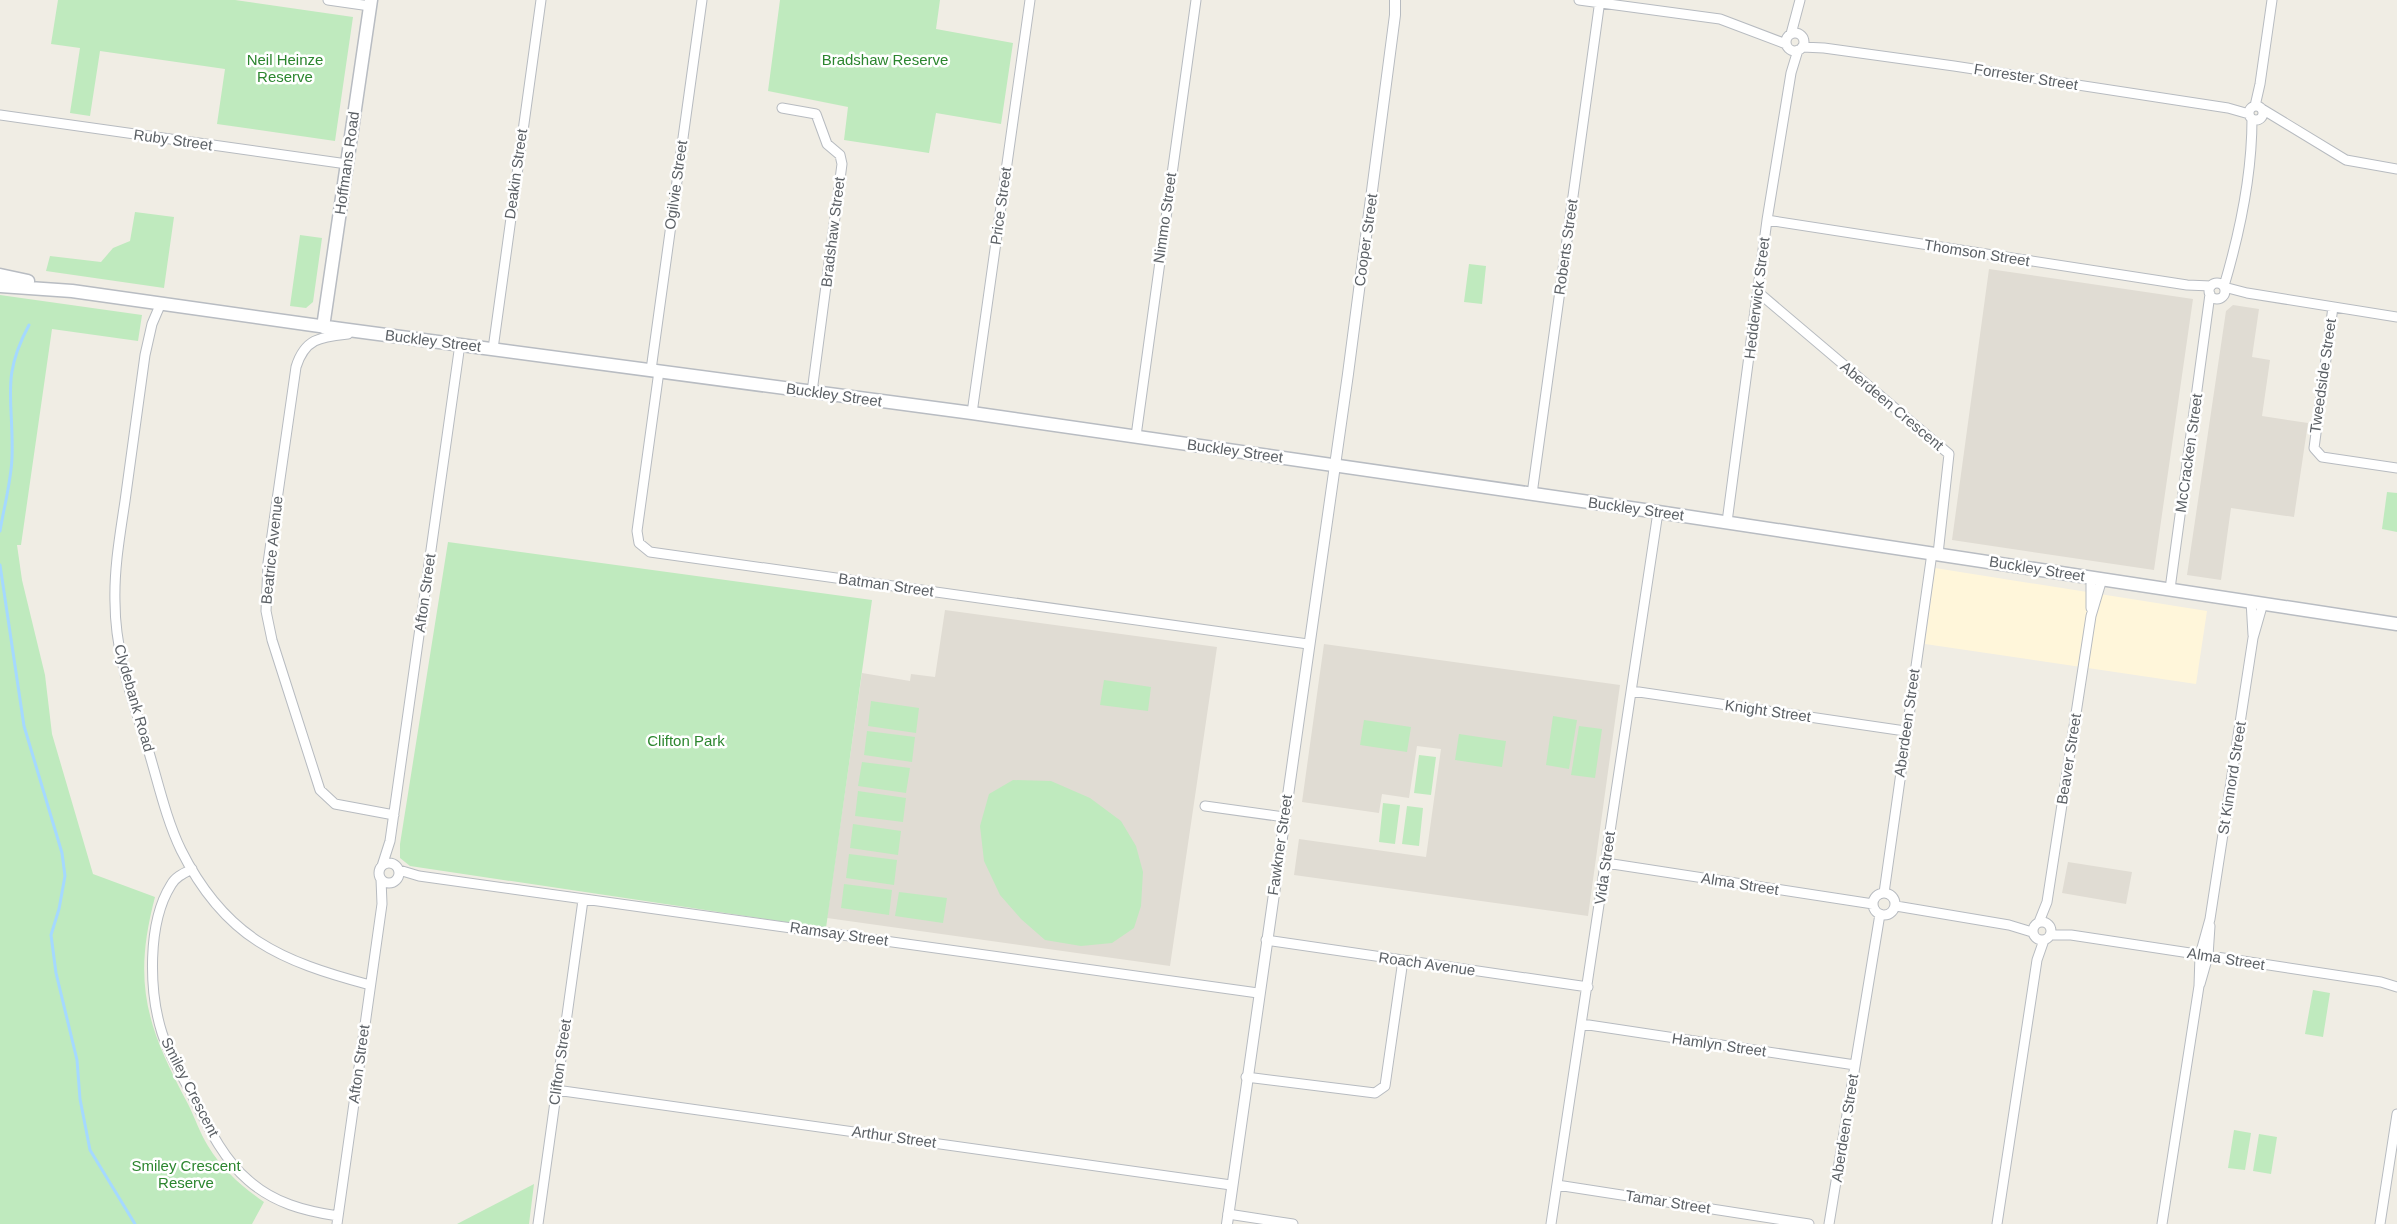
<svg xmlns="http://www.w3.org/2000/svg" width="2397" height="1224" font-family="Helvetica,sans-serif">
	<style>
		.commercial { fill: #fff6da }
		.education { fill: #e0dcd3 }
		.green { fill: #bfeabe }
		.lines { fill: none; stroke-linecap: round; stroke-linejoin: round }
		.stream { stroke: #a5d9ff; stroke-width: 3 }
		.minor-casing { stroke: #b7bbc0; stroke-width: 11 }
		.tertiary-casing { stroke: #b7bbc0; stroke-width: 12 }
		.secondary-casing { stroke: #b8bcc2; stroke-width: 15 }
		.minor { stroke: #fff; stroke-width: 9 }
		.tertiary { stroke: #fff; stroke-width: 10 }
		.secondary { stroke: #fff; stroke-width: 12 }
		.labels { text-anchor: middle; stroke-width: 5; stroke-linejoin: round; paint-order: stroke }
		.park-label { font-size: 15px; fill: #2c862f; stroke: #fff }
		.street-label { font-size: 15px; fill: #5c6166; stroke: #fff }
	</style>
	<rect width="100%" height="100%" fill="#f0ede4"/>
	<path class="commercial" d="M 1935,568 L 2207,611 L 2196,684 L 1925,644 Z"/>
	<path class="education" d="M 1989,269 L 2193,299 L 2154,570 L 1952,540 Z
		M 2233,305 L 2259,309 L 2252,357 L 2270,360 L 2262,416 L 2308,423 L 2294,517 L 2231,508 L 2221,580 L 2187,575 L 2226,311 Z
		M 945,610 L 1217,647 L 1170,966 L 827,918 L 862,673 L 910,681 L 911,674 L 935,677 Z
		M 1324,644 L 1620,685 L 1588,916 L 1294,875 L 1299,839 L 1426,857 L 1441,749 L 1417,746 L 1409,798 L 1382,794 L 1379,813 L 1302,802 Z
		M 2068,862 L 2132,872 L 2126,904 L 2062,893 Z"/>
	<path class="green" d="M 58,0 L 235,0 L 353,17 L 335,141 L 217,124 L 225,69 L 100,51 L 90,116 L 70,113 L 80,48 L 51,44 Z
		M 780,0 L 940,0 L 936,29 L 1013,43 L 1001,124 L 936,113 L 929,153 L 844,140 L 848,107 L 768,91 Z
		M 135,212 L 174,217 L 164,288 L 46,271 L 50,256 L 101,262 L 113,248 L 130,241 Z
		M 300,235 L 322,238 L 313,302 L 306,308 L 290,306 Z
		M 1469,264 L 1486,266 L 1482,304 L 1464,302 Z
		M 0,295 L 142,315 L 138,341 L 52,329 L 21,545 L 17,545 L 22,580 L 45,675 L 52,734 L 93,874 L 155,897 C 132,984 147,1027 188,1104 C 195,1118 200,1133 208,1146 C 222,1169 242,1187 264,1202 L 252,1224 L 0,1224 Z
		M 2387,492 L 2397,493 L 2397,532 L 2382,529 Z
		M 448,542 L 872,600 L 826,928 L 410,866 L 400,858 L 400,844 Z
		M 1104,680 L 1151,687 L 1148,711 L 1100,705 Z
		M 871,701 L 919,708 L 916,733 L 868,726 Z
		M 1553,716 L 1577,720 L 1569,769 L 1546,765 Z
		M 1364,720 L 1411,727 L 1407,752 L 1360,745 Z
		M 1579,726 L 1602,729 L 1595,778 L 1571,775 Z
		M 867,731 L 915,737 L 912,762 L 864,755 Z
		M 1459,734 L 1506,741 L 1502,767 L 1455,760 Z
		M 1419,755 L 1436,757 L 1431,795 L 1414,793 Z
		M 862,762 L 910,768 L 906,793 L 858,786 Z
		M 1013,780 L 1051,781 L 1090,798 L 1121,821 L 1136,846 L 1143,872 L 1141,906 L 1134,928 L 1112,943 L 1081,946 L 1045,940 L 1021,919 L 1000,895 L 984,861 L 980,826 L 989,794 Z
		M 858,791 L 906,798 L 903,822 L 855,816 Z
		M 1383,803 L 1400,805 L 1395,844 L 1379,842 Z
		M 1407,806 L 1423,808 L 1419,846 L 1402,844 Z
		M 853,824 L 901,831 L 898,855 L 850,848 Z
		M 849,854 L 897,860 L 894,885 L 846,878 Z
		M 844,884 L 892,890 L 889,915 L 841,908 Z
		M 899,892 L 947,898 L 943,923 L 895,916 Z
		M 2313,990 L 2330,993 L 2323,1037 L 2305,1034 Z
		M 2234,1130 L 2251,1133 L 2245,1170 L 2228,1168 Z
		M 2259,1134 L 2277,1137 L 2271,1174 L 2253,1171 Z
		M 534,1184 L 529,1224 L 457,1224 Z"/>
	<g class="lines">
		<path class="stream" d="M 0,531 C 4,507 11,482 12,458 C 14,399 0,379 29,325
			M 0,565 L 24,726 L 62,853 L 65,876 L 59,909 L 51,935 L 56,973 L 77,1060 L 80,1099 L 90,1150 L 135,1224"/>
		<g class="minor-casing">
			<path id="minor" d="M 328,0 L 370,6
				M 1579,0 L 1720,19 L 1786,44
				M1786 42a9 9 0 1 1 18 0a9 9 0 1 1-18 0Z
				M 1791,34 L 1800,0
				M 1802,47 L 1824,48 L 1954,66 L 2228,108 L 2249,114
				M 2255,106 L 2260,84 L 2272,0
				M2249 113a7 7 0 1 1 14 0a7 7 0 1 1-14 0Z
				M 782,108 L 816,114 L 827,144 L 840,155 L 842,164 L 812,392
				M 2262,109 L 2346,160 L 2397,169
				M 0,115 L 347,164
				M 1767,220 L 2187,285 L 2211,286
				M2209 291a8 8 0 1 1 16 0a8 8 0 1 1-16 0Z
				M 2224,286 C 2240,232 2252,176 2252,119
				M 2224,287 L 2247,293 L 2397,317
				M 1759,293 L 1949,454 L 1938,554
				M 161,303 L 152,324 L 145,355 C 138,403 132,452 125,501 C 120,535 114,568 115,602 C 115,654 133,701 148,749 C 158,782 166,819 181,850 C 225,938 280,961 370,985
				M 2333,307 L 2314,448 L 2322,457 L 2397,468
				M 348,334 C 321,337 305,338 296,367 L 268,563 L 266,611 L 272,640 L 320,790 L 335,804 L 394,815
				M 493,349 L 541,0
				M 651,370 L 702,0
				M 659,371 L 637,531 L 639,543 L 650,552 L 1308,644
				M 972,413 L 1030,0
				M 1136,436 L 1196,0
				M 1532,494 L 1600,0
				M 1727,522 L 1767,220 L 1791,73 L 1798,50
				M 2170,589 L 2210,294
				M 2251,601 L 2253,635
				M 2091,608 L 2091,578
				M 1632,691 L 1905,731
				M 1205,806 L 1284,817
				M379 873a10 10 0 1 1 20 0a10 10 0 1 1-20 0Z
				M 1606,863 L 1873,904
				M 382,866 L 390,841 L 460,344
				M 192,869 C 184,873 175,877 171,885 C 147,923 149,992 162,1033 C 169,1054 180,1072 190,1091 C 206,1122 221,1157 248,1180 C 274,1203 304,1211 338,1216
				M 399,870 L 419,876 L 1258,993
				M 1884,893 L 1932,553
				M1873 904a11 11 0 1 1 22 0a11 11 0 1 1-22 0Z
				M 1896,906 L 2009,925 L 2032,932
				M2033 931a9 9 0 1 1 18 0a9 9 0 1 1-18 0Z
				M 2039,922 L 2047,902 L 2091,616 L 2102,579
				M 2050,935 L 2071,935 L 2381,982 L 2397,987
				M 1266,940 L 1588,987
				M 2200,984 L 2208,956 L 2210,926
				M 1582,1024 L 1855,1065
				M 1246,1077 L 1375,1093 L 1385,1086 L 1403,960
				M 556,1090 L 1231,1185
				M 1557,1185 L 1809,1224
				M 1228,1214 L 1293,1224
				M 337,1224 L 382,904 L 381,879
				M 538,1224 L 583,900
				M 1551,1224 L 1658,512
				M 1829,1224 L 1880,914
				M 1997,1224 L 2037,960 L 2044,940
				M 2162,1224 L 2199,986 L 2200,955 L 2210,919 L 2253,638 L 2263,603
				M 2380,1224 L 2397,1114"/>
		</g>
		<g class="tertiary-casing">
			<path id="tertiary" d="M 1227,1224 L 1348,374 L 1395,15 L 1395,0"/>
		</g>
		<g class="secondary-casing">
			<path id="secondary" d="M 0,275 L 28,281
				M 0,286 L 72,291 L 341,329 L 972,413 L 1658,512 L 2397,624
				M 323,327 L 371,0"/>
		</g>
		<use href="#minor" class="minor"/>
		<use href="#tertiary" class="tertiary"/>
		<use href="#secondary" class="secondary"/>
	</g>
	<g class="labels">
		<g class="park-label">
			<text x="285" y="65">Neil Heinze<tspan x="285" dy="17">Reserve</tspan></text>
			<text x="885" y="65">Bradshaw Reserve</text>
			<text x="686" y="746">Clifton Park</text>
			<text x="186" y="1171">Smiley Crescent<tspan x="186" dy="17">Reserve</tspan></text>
		</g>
		<g class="street-label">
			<text transform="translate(2026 77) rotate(9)" y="5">Forrester Street</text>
			<text transform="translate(173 140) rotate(8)" y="5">Ruby Street</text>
			<text transform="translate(347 163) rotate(-82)" y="5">Hoffmans Road</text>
			<text transform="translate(516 174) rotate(-82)" y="5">Deakin Street</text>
			<text transform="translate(676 185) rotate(-82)" y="5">Ogilvie Street</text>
			<text transform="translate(1001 206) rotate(-82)" y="5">Price Street</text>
			<text transform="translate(1165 218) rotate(-82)" y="5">Nimmo Street</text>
			<text transform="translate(833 232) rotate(-83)" y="5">Bradshaw Street</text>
			<text transform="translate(1366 240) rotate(-82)" y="5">Cooper Street</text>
			<text transform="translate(1566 247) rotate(-82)" y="5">Roberts Street</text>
			<text transform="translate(1977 253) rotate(9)" y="5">Thomson Street</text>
			<text transform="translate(1757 298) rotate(-83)" y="5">Hedderwick Street</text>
			<text transform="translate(433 341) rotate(7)" y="5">Buckley Street</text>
			<text transform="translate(2323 376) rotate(-82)" y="5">Tweedside Street</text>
			<text transform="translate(834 395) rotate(8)" y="5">Buckley Street</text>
			<text transform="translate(1892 406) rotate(40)" y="5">Aberdeen Crescent</text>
			<text transform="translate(1235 451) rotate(8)" y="5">Buckley Street</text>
			<text transform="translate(2189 453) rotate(-82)" y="5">McCracken Street</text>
			<text transform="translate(1636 509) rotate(8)" y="5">Buckley Street</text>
			<text transform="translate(272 550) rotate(-84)" y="5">Beatrice Avenue</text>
			<text transform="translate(2037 569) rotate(9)" y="5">Buckley Street</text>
			<text transform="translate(886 585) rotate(8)" y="5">Batman Street</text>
			<text transform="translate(425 593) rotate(-82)" y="5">Afton Street</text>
			<text transform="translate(134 698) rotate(74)" y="5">Clydebank Road</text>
			<text transform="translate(1768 711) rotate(8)" y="5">Knight Street</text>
			<text transform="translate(1907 723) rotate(-82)" y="5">Aberdeen Street</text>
			<text transform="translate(2069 759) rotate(-81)" y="5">Beaver Street</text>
			<text transform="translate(2232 778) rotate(-81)" y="5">St Kinnord Street</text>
			<text transform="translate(1280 845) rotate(-82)" y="5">Fawkner Street</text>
			<text transform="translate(1605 868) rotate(-82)" y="5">Vida Street</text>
			<text transform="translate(1740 884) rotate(9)" y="5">Alma Street</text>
			<text transform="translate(839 934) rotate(8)" y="5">Ramsay Street</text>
			<text transform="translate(2226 959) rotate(9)" y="5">Alma Street</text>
			<text transform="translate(1427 964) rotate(8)" y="5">Roach Avenue</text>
			<text transform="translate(1719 1045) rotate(8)" y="5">Hamlyn Street</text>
			<text transform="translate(560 1062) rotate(-82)" y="5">Clifton Street</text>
			<text transform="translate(359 1064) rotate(-82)" y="5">Afton Street</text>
			<text transform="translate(190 1087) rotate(63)" y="5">Smiley Crescent</text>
			<text transform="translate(1845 1128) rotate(-81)" y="5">Aberdeen Street</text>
			<text transform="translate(894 1137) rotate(8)" y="5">Arthur Street</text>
			<text transform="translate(1668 1202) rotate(9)" y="5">Tamar Street</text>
		</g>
	</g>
</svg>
